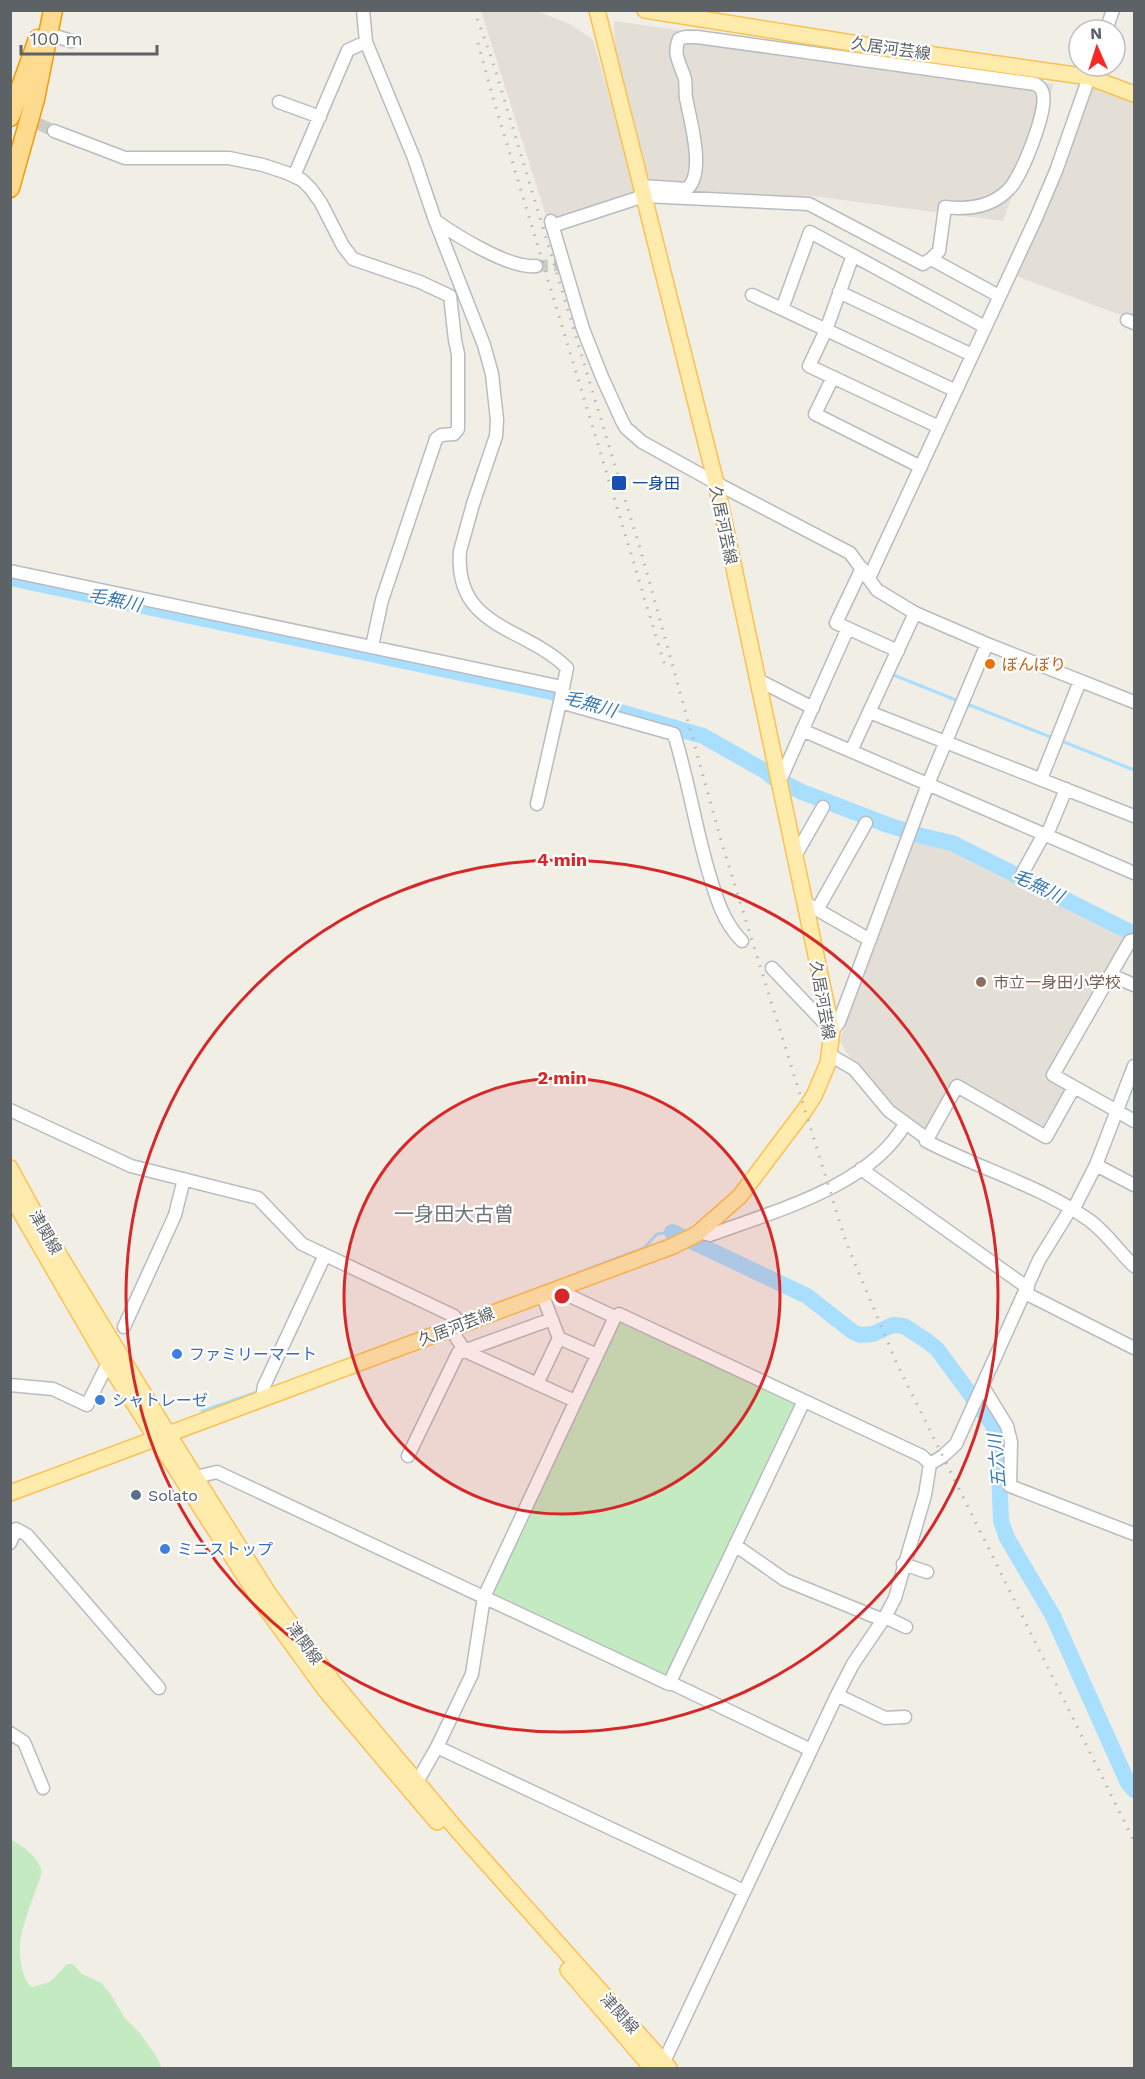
<svg xmlns="http://www.w3.org/2000/svg" width="1145" height="2079" font-family="'Work Sans','Noto Sans JP',sans-serif">
	<style>
		.education { fill: #e3dfd7 }
		.green { fill: #c4eac1 }
		.lines { fill: none; stroke-linecap: round; stroke-linejoin: round }
		.stream { stroke: #a8dfff; stroke-width: 3 }
		.river { stroke: #a8dfff; stroke-width: 16 }
		.minor-tunnel { stroke: #cccbc6; stroke-width: 12; stroke-dasharray: 12 6; stroke-linecap: butt }
		.minor-casing { stroke: #b8bcc0; stroke-width: 15 }
		.major-casing { stroke: #fcc154; stroke-width: 18 }
		.highway-casing { stroke: #f79900; stroke-width: 21 }
		.minor { stroke: #fff; stroke-width: 12 }
		.major { stroke: #ffecad; stroke-width: 15 }
		.highway { stroke: #ffdb8f; stroke-width: 18 }
		.rail { stroke: #b5b6b7; stroke-width: 3; stroke-dasharray: 1.5 8; stroke-linecap: butt }
		.ring { fill: none; stroke: #d62828; stroke-width: 3 }
		.transit-dot { fill: #1a4fb4; stroke: #fff; stroke-width: 2 }
		.food-dot { fill: #e8710a; stroke: #fff; stroke-width: 2 }
		.education-dot { fill: #8d6e63; stroke: #fff; stroke-width: 2 }
		.shop-dot { fill: #3f7fe0; stroke: #fff; stroke-width: 2 }
		.service-dot { fill: #5c6f8a; stroke: #fff; stroke-width: 2 }
		.labels { text-anchor: middle; stroke-width: 4.5; stroke-linejoin: round; paint-order: stroke }
		.street-label { font-size: 16px; fill: #5d6267; stroke: #fff }
		.transit-label { font-size: 16px; fill: #164399; stroke: #fff; text-anchor: start }
		.food-label { font-size: 16px; fill: #c56008; stroke: #fff; text-anchor: start }
		.education-label { font-size: 16px; fill: #785e54; stroke: #fff; text-anchor: start }
		.shop-label { font-size: 16px; fill: #366cbe; stroke: #fff; text-anchor: start }
		.service-label { font-size: 16px; fill: #4e5e75; stroke: #fff; text-anchor: start }
		.water-label { font-size: 18px; font-style: italic; fill: #397bb1; stroke: #fff }
		.quarter-label { font-size: 20px; fill: #6e7579; stroke: #fff }
		.centre { fill: #d62828; stroke: #fff; stroke-width: 3 }
		.ring-label { font-size: 18px; text-anchor: middle; font-weight: bold; fill: #d62828; stroke: #fff; stroke-width: 4.5; stroke-linejoin: round; paint-order: stroke }
	</style>
	<rect width="100%" height="100%" fill="#f1eee6"/>
	<path class="education" d="M 481,11 L 537,11 L 570,24 L 593,40 L 637,193 L 548,222 Z
		M 614,21 L 1054,84 L 1003,221 L 804,195 L 799,201 L 649,189 L 615,58 Z
		M 1092,87 L 1134,103 L 1134,320 L 1013,275 Z
		M 912,839 L 947,847 L 1132,937 L 1050,1076 L 1071,1088 L 1045,1134 L 957,1084 L 929,1132 L 904,1116 L 891,1105 L 846,1052 L 840,1041 L 844,1027 L 842,1025 Z"/>
	<path class="green" d="M 623,1321 L 793,1401 L 795,1408 L 670,1673 L 665,1676 L 492,1595 L 491,1593 L 618,1324 Z
		M 10,1839 C 24,1847 38,1856 42,1872 C 36,1890 21,1927 20,1944 C 19,1957 22,1980 32,1987 L 47,1983 L 53,1979 L 67,1964 L 73,1964 L 82,1974 L 101,1983 L 110,1993 L 124,2017 L 139,2032 L 156,2056 L 162,2068 L 11,2068 Z"/>
	<g class="lines">
		<path class="stream" d="M 891,674 L 961,702
			M 967,704 L 1053,738
			M 1059,740 L 1134,770
			M 578,1273 L 644,1248 L 657,1234 L 672,1232
			M 266,1389 L 280,1385
			M 202,1411 L 260,1391"/>
		<path class="river" d="M 10,578 L 551,692 L 703,736 L 765,771 L 772,777 L 802,792 L 888,825 L 922,836 L 952,843 L 1134,934
			M 672,1232 L 807,1296 L 853,1332 L 860,1335 L 873,1334 L 893,1325 L 904,1326 L 927,1341 L 937,1349 L 993,1425 L 998,1448 L 1001,1521 L 1007,1538 L 1053,1616 L 1128,1783 L 1134,1790"/>
		<path class="minor-tunnel" d="M 22,116 L 54,131
			M 536,266 L 564,265"/>
		<g class="minor-casing">
			<path id="minor" d="M 363,10 L 366,42 L 414,158 L 435,220 L 484,345 L 492,374 L 497,420 L 496,436 L 473,504 L 460,551 C 454,629 525,626 567,668 L 560,702 L 674,734 C 688,779 695,825 708,870 C 716,896 722,921 742,941
				M 1106,30 L 1113,10
				M 49,34 L 71,41
				M 279,102 L 320,117
				M 54,131 L 125,158 L 229,158 L 263,165 L 287,173 L 302,180 L 311,189 L 321,203 L 343,246 L 353,259 L 420,282 L 450,296 L 455,340 L 458,354 L 458,429 L 454,434 L 441,435 L 436,439 L 382,600 L 372,646
				M 294,176 L 348,50 L 366,42
				M 436,221 C 457,236 510,269 536,266
				M 551,221 L 583,329 L 602,377 L 622,421 L 626,428 L 642,442 L 716,483 L 850,553 L 877,590 L 915,613 L 987,644 L 1134,702
				M 552,226 L 644,196 L 809,204 L 923,264 L 931,259 L 939,251 L 945,207 C 969,210 992,207 1009,189 C 1022,176 1047,112 1043,94 C 1042,89 1040,87 1035,84 L 697,37 L 685,37 L 679,39 C 672,54 681,65 685,79 C 686,85 685,92 686,98 C 690,120 706,173 687,189 L 641,186
				M 853,255 L 826,330 L 809,366 L 939,427
				M 931,259 L 999,296
				M 839,292 L 972,355
				M 752,295 L 956,391
				M 782,309 L 810,232 L 985,327
				M 1127,320 L 1134,323
				M 833,377 L 815,414 L 921,467
				M 862,568 L 836,623 L 898,651
				M 10,571 L 562,687
				M 869,578 L 1036,218 L 1056,171 L 1093,66
				M 758,680 L 813,708
				M 869,712 L 1134,816
				M 802,730 L 1134,873
				M 851,751 L 915,613
				M 776,772 L 782,776 L 848,628
				M 1041,779 L 1080,681
				M 537,804 L 560,702
				M 1047,835 L 1066,789
				M 795,856 L 823,807
				M 1023,872 L 1044,834
				M 811,906 L 870,940
				M 817,910 L 866,823
				M 772,968 L 832,1031 L 839,1022 L 928,784 L 987,644
				M 1111,975 L 1134,985
				M 830,1055 L 854,1069 L 889,1111 L 926,1138 L 926,1141 C 980,1169 1039,1185 1089,1220 C 1107,1233 1119,1252 1134,1266
				M 10,1110 L 131,1166 L 258,1198 L 302,1244 L 454,1316 L 460,1324
				M 1117,1111 L 1053,1075 L 1130,941 L 1134,940
				M 1117,1111 L 1134,1121
				M 926,1138 L 930,1134 L 957,1086 L 1046,1137 L 1074,1087
				M 1096,1165 L 1134,1185
				M 861,1169 L 1028,1288
				M 1073,1210 L 1096,1165 L 1134,1066
				M 699,1232 L 710,1235 C 774,1211 869,1187 905,1124
				M 555,1289 L 615,1317 L 619,1314 L 922,1456 L 930,1464
				M 1025,1293 L 1134,1348
				M 542,1294 L 559,1338 L 597,1355
				M 124,1327 L 175,1215 L 184,1179
				M 450,1328 L 465,1351 L 575,1401
				M 537,1384 L 559,1338
				M 10,1385 L 53,1389 L 87,1405 L 108,1363
				M 983,1387 L 1007,1426 L 1011,1442 L 1010,1486 L 1134,1534
				M 262,1399 L 264,1386 L 325,1255
				M 408,1456 L 458,1353 L 552,1319
				M 196,1477 L 217,1472 L 669,1684 L 804,1401
				M 10,1543 L 16,1529 L 27,1535 L 159,1688
				M 735,1545 L 785,1580 L 883,1620
				M 903,1564 L 927,1572
				M 885,1617 L 906,1627
				M 669,1682 L 811,1750
				M 837,1695 L 885,1718 L 905,1717
				M 10,1733 L 24,1742 L 43,1788
				M 437,1747 L 472,1674 L 484,1597 L 615,1317
				M 417,1782 L 437,1747 L 744,1891
				M 661,2068 L 837,1695 L 853,1664 L 885,1617 L 895,1598 L 925,1495 L 930,1464 L 943,1456 L 956,1444 L 1039,1260 L 1071,1208"/>
		</g>
		<g class="major-casing">
			<path id="major" d="M 645,10 L 871,46 L 1089,77 L 1134,94
				M 10,1168 L 41,1225 L 168,1434 L 269,1594 L 333,1682 L 458,1831 L 669,2068
				M 10,1194 L 108,1363 L 260,1600 L 326,1691 L 437,1822
				M 10,1493 L 673,1246 L 697,1234 L 740,1196 L 804,1111 L 814,1096 L 828,1063 L 832,1031 L 716,483 L 597,10
				M 568,1970 L 652,2068"/>
		</g>
		<g class="highway-casing">
			<path id="highway" d="M 10,117 L 38,39
				M 10,188 L 35,99 L 53,10"/>
		</g>
		<use href="#minor" class="minor"/>
		<use href="#major" class="major"/>
		<use href="#highway" class="highway"/>
		<path class="rail" d="M 474,10 L 492,59 L 642,555 L 722,844 L 846,1242 L 897,1364 L 1134,1841
			M 478,43 L 493,98 L 665,666"/>
	</g>
	<circle cx="562" cy="1296" r="218" fill="#d62828" fill-opacity=".12"/>
	<g class="ring">
		<circle cx="562" cy="1296" r="218"/>
		<circle cx="562" cy="1296" r="436"/>
	</g>
	<rect class="transit-dot" x="611" y="475" width="16" height="16" rx="3"/>
	<circle class="food-dot" cx="990" cy="664" r="6"/>
	<circle class="education-dot" cx="981" cy="982" r="6"/>
	<g class="shop-dot">
		<circle cx="177" cy="1354" r="6"/>
		<circle cx="100" cy="1400" r="6"/>
		<circle cx="165" cy="1549" r="6"/>
	</g>
	<circle class="service-dot" cx="136" cy="1495" r="6"/>
	<g class="labels">
		<g class="street-label">
			<text transform="translate(891 48) rotate(8)" y="6">久居河芸線</text>
			<text transform="translate(724 525) rotate(78)" y="6">久居河芸線</text>
			<text transform="translate(823 1000) rotate(80)" y="6">久居河芸線</text>
			<text transform="translate(46 1232) rotate(60)" y="6">津関線</text>
			<text transform="translate(456 1326) rotate(-21)" y="6">久居河芸線</text>
			<text transform="translate(305 1643) rotate(54)" y="6">津関線</text>
			<text transform="translate(620 2013) rotate(48)" y="6">津関線</text>
		</g>
		<g class="transit-label">
			<text x="632" y="489">一身田</text>
		</g>
		<g class="food-label">
			<text x="1002" y="670">ぼんぼり</text>
		</g>
		<g class="education-label">
			<text x="993" y="988">市立一身田小学校</text>
		</g>
		<g class="shop-label">
			<text x="189" y="1360">ファミリーマート</text>
			<text x="112" y="1406">シャトレーゼ</text>
			<text x="177" y="1555">ミニストップ</text>
		</g>
		<g class="service-label">
			<text x="148" y="1501">Solato</text>
		</g>
		<g class="water-label">
			<text transform="translate(115 600) rotate(12)" y="6">毛無川</text>
			<text transform="translate(590 704) rotate(16)" y="6">毛無川</text>
			<text transform="translate(1038 886) rotate(26)" y="6">毛無川</text>
			<text transform="translate(997 1461) rotate(-95)" y="6">五六川</text>
		</g>
		<g class="quarter-label">
			<text x="454" y="1221">一身田大古曽</text>
		</g>
	</g>
	<circle cx="562" cy="1296" r="9" class="centre"/>
	<g class="ring-label">
		<text x="562" y="866">4 min</text>
		<text x="562" y="1084">2 min</text>
	</g>
	<rect width="1145" height="2079" fill="none" stroke="#5d6267" stroke-width="24"/>
	<g transform="translate(1097 48) rotate(357)"><circle r="28" fill="#ffffff" stroke="#bec0c2" stroke-width="1.5"/>
	<path d="M0-4.5L10 22L0 15L-10 22Z" fill="#f62927"/>
	<text y="-9" font-size="16" font-weight="bold" text-anchor="middle" fill="#5d6267">N</text>
	</g>
	<path d="M21 45v9h136v-9" fill="none" stroke="#5d6267" stroke-width="3"/>
	<text x="30" y="45" font-size="18" fill="#5d6267" stroke="#ffffff" stroke-width="4.5" paint-order="stroke">100 m</text>
</svg>
